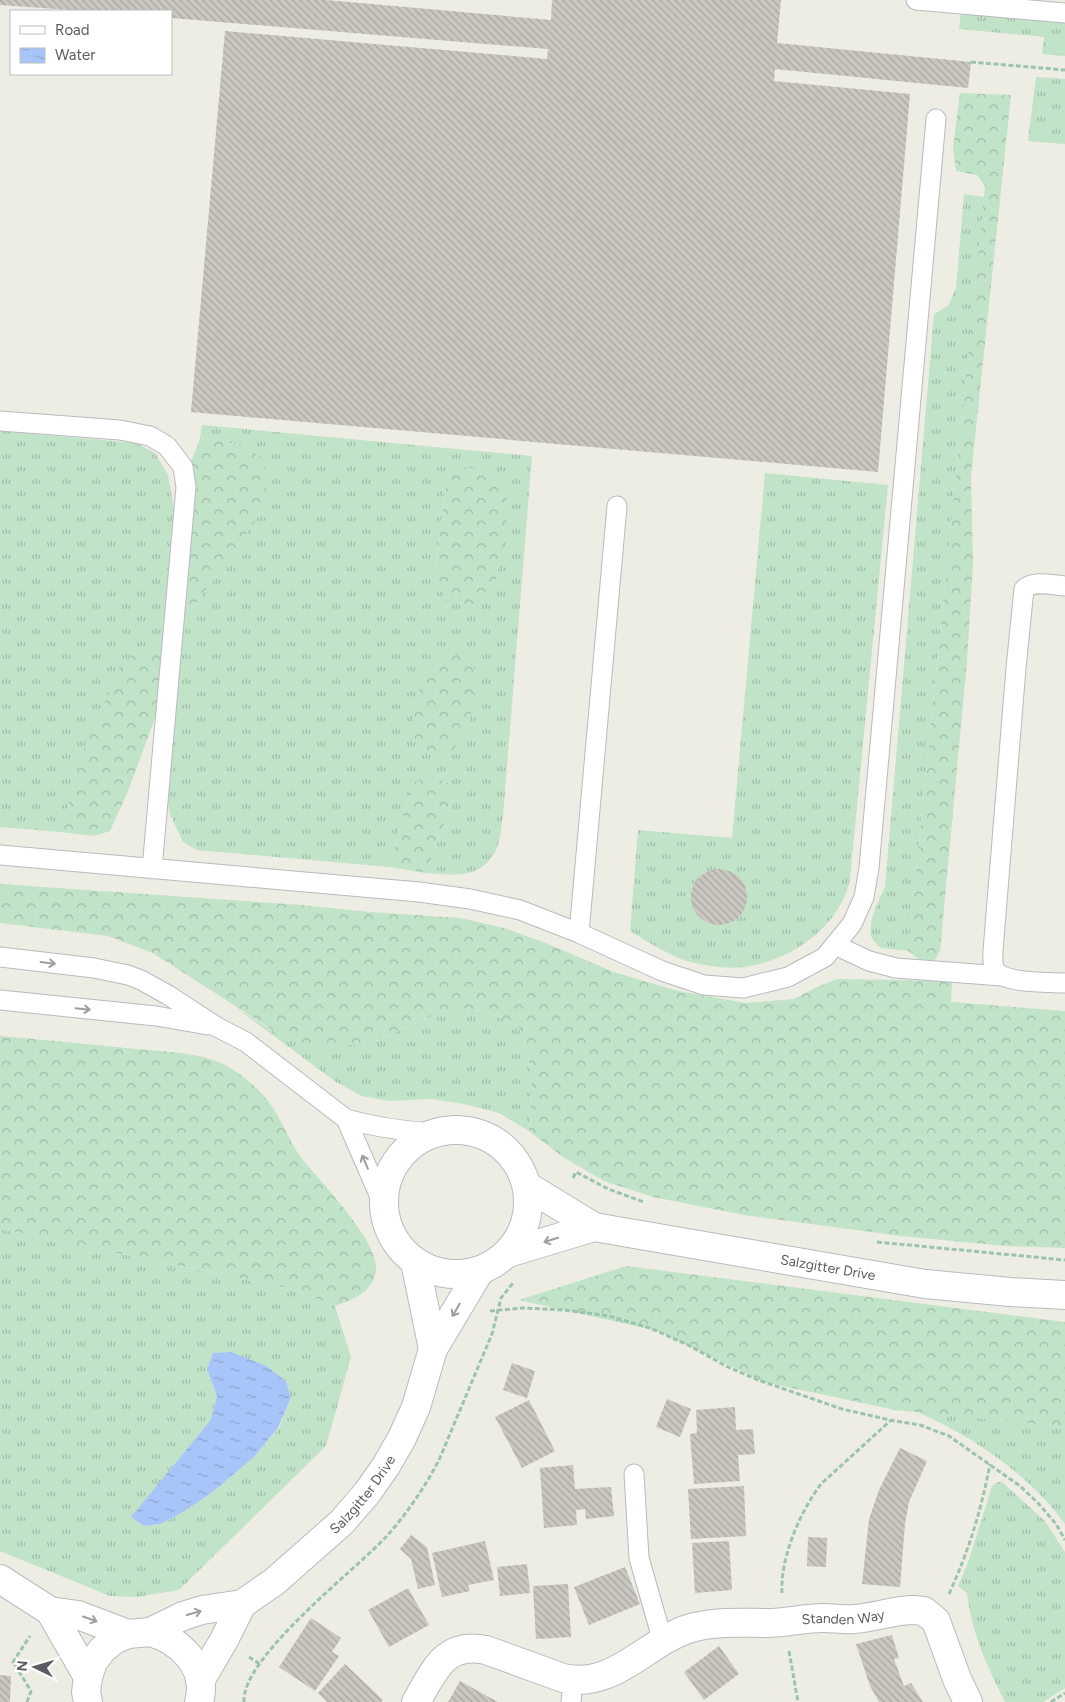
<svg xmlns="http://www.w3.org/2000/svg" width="1065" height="1702" font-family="Figtree,sans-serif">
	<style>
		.grass { fill: url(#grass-tufts); fill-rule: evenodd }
		.forest { fill: url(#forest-crowns) }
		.water { fill: url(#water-ripples) }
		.building { fill: url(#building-back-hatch) }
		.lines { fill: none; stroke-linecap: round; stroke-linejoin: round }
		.lane-casing { stroke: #b9babf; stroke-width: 21 }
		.street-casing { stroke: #b9babf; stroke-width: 30 }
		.secondary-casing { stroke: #b9bac1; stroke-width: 30 }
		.path { stroke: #9cc3af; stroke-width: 3; stroke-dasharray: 5 2.5; stroke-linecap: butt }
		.lane { stroke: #fff; stroke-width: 19 }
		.street { stroke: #fff; stroke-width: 28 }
		.secondary { stroke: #fff; stroke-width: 28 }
		.oneway { stroke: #9d9ea1 }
		.labels { text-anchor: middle; stroke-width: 5; stroke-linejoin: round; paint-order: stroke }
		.street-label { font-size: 14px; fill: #5c5d63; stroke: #fff }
	</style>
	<defs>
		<pattern id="grass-tufts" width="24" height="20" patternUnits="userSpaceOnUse" patternTransform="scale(1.25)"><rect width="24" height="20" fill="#c1e3c8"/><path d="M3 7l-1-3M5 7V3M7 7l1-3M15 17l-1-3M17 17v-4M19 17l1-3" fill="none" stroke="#a0bba6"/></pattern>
		<pattern id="forest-crowns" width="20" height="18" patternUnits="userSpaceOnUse" patternTransform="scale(1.25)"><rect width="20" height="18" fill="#c1e3c8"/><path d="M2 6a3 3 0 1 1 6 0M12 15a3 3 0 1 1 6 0" fill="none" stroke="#a0bba6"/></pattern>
		<pattern id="water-ripples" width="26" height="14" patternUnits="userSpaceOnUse" patternTransform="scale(1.25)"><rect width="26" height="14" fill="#a8c5f9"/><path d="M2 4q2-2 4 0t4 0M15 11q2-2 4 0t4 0" fill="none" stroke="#8ca3cd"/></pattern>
		<pattern id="building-back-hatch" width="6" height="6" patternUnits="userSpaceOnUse" patternTransform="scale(1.25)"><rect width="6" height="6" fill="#c9c7c0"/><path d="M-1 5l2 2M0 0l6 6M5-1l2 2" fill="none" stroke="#a6a5a0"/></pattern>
	</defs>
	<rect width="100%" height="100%" fill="#edede3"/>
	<path class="grass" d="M 961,9 L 1065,18 L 1065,56 L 1042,54 L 1044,37 L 959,29 Z
		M 1036,77 L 1065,79 L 1065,144 L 1028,141 Z
		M 964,194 L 984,197 L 908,951 L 881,948 C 878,945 872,940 871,936 C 868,919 879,901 885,887 L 934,314 L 948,306 L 956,288 Z
		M 202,425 L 532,456 L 503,815 C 501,826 501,840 496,850 C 481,880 453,875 426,873 L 453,800 L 412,783 L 389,867 L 197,850 L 183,842 L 170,814 L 165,788 L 182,623 L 254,523 L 266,499 L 241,445 L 200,438 ZM 454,467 L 435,578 L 446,481 Z
		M 0,431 L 136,443 L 155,453 L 168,475 L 174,509 L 162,650 L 141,650 L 83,752 L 60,832 L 0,827 Z
		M 765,473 L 888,485 L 852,858 C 851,866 851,876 849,884 C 836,930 789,961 744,967 C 727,969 704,966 687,961 C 672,957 645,940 630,931 L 638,830 L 732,838 Z
		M 236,1008 L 288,1040 L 374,1042 L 450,1008 L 485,1011 L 519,1027 L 532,1073 L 529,1131 L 499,1113 L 464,1104 L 432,1099 L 389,1101 L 362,1096 L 336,1082 Z
		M 0,1229 L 287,1288 L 335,1306 L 351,1357 L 326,1446 L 179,1590 L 137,1597 L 110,1596 L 0,1551 ZM 207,1369 L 291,1398 L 279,1428 L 254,1457 L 210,1494 L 180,1514 L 160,1524 L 144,1526 L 132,1517 L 210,1421 L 217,1396 Z
		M 918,1412 L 1065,1427 L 1065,1524 C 1029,1474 973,1437 918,1412 Z
		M 998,1482 L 1002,1482 L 1045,1521 L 1065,1552 L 1065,1688 L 1043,1702 L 1005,1702 C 987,1665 972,1635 967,1593 L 958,1586 L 969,1560 L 992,1486 Z"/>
	<path class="forest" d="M 960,93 L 1011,95 L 971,476 L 973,564 L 967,661 L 940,951 L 933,963 L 920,960 L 908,951 L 985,186 L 977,175 L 956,171 L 953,147 Z
		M 200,438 L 241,445 L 261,457 L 267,477 L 266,500 L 254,523 L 182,623 L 165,614 L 174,509 Z
		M 454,467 L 474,468 L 495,474 L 507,490 L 506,537 L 492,595 L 477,604 L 458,604 L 446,601 L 435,578 L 446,481 Z
		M 141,650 L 162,650 L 158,710 L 128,791 L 110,831 L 94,836 L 60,832 L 83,752 L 121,664 Z
		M 449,654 L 463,655 L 478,673 L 469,726 L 453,751 L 437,756 L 423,751 L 411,733 L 421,681 L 431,661 Z
		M 429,776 L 448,783 L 453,800 L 426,873 L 389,867 L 412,783 Z
		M 0,884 L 301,905 L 370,912 L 460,918 L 504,928 L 543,942 L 614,972 L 678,991 L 746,1003 L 794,999 L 819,986 L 837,979 L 952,981 L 951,1002 L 1065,1011 L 1065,1248 L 1005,1246 L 901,1236 L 744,1215 L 653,1197 L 604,1181 L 563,1157 L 529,1131 L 532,1073 L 519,1027 L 485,1011 L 450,1008 L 373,1042 L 329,1048 L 288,1040 L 153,953 L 108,936 L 0,923 Z
		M 0,1036 C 45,1040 90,1044 136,1049 C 160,1051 200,1053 221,1063 C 236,1070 258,1087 268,1101 C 281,1117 288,1139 300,1156 C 319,1181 380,1241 376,1271 C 373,1292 352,1300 335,1306 L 287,1288 L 0,1229 Z
		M 626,1266 L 1065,1322 L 1065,1427 L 895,1410 L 764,1382 L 658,1331 L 519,1300 Z"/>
	<path class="water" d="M 231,1352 L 266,1366 L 286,1381 L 291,1398 L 278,1428 L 254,1457 L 210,1494 L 180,1514 L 160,1524 L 144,1526 L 131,1517 L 210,1421 L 217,1396 L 207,1369 L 213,1353 Z"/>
	<path class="building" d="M 0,0 L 326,0 L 551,20 L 552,0 L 781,0 L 777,43 L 971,62 L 968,88 L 775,69 L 774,81 L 910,94 L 878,472 L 191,412 L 225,31 L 547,59 L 548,49 L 171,18 L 171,11 L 83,11 L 0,5 Z
		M691 897a28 28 0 1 1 56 0a28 28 0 1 1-56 0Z
		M 512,1363 L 535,1371 L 527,1398 L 503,1390 Z
		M 667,1399 L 691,1409 L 680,1437 L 656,1427 Z
		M 529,1400 L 555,1451 L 522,1468 L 495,1417 Z
		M 735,1407 L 736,1430 L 753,1429 L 755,1454 L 738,1455 L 740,1481 L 694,1484 L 690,1434 L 697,1433 L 696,1410 Z
		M 900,1448 L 927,1461 L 909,1502 L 905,1524 L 900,1587 L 862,1584 L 869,1519 L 879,1490 Z
		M 573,1465 L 575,1489 L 611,1487 L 614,1516 L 586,1519 L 585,1509 L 576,1510 L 577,1525 L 544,1528 L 540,1468 Z
		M 744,1486 L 746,1536 L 691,1539 L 688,1489 Z
		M 411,1535 L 427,1547 L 435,1585 L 418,1589 L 411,1559 L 400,1549 Z
		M 808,1537 L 827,1538 L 826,1567 L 807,1566 Z
		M 485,1541 L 494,1580 L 468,1585 L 470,1591 L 442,1597 L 432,1553 Z
		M 729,1541 L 732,1590 L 695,1593 L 692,1543 Z
		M 527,1564 L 530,1593 L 500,1596 L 497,1567 Z
		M 625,1567 L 640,1604 L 589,1625 L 574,1587 Z
		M 568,1584 L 571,1637 L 536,1639 L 533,1586 Z
		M 408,1588 L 429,1625 L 389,1647 L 368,1610 Z
		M 311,1618 L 341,1638 L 332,1652 L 339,1656 L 315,1691 L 279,1667 Z
		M 892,1635 L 899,1658 L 894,1659 L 904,1686 L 911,1683 L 923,1702 L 879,1702 L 870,1686 L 856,1644 Z
		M 719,1646 L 739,1674 L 704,1700 L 684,1672 Z
		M 345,1664 L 383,1700 L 381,1702 L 327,1702 L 318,1693 Z
		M 0,1675 L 11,1676 L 10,1702 L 0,1702 Z
		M 460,1681 L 498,1702 L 448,1702 Z"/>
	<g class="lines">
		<g class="lane-casing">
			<path id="lane" d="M 916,0 L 1065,13
				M 0,421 L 120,430 L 150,436 L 167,446 L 183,467 L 186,487 L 152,869
				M 1065,586 C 1052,585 1034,580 1024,589 L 1016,668 L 993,951 C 993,958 992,966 996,971 C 1006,984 1049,982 1065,983
				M 0,855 L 419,892 L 470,899 L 520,910 L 579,933 L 662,971 L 704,985 L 743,988 L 788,977 L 825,957 L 852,924 L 864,897 L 869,868 L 936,119
				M 579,933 L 617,506
				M 835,945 L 869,961 L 896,968 L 1002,976
				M 0,957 L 94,968 L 128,975 L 141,980 L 168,995 L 217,1027 L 246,1042 L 346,1119 C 374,1127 403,1131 432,1133
				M 0,1000 L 156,1016 L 208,1025
				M 346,1119 L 384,1206
				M 634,1474 L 639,1558 L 663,1642
				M 571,1702 L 573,1681"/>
		</g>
		<g class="street-casing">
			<g id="street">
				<path d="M 0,1579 L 50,1611 L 78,1615 L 128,1634"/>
				<path d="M 50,1611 L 88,1677"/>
				<path id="s1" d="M 416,1702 C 434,1672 444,1641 486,1650 L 563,1678 C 614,1690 647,1641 691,1628 C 715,1621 742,1623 767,1623 C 786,1623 804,1618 823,1618 C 834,1618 844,1620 854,1619 C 874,1618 893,1610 914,1610 L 924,1611 L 936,1621 L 957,1679 L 968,1702"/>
			</g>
		</g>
		<g class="secondary-casing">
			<g id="secondary">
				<circle cx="456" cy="1202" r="72"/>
				<path id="s2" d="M 527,1186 L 594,1227 L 925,1284 L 1010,1292 L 1065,1295"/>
				<path d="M 508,1253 L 594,1227"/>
				<path d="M 415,1262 L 433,1349"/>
				<path d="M 150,1632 C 180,1640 209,1668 199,1702"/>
				<path d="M 200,1681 L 224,1640 L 242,1604"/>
				<path id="s3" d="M 88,1702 L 86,1692 L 88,1677 L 93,1662 L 102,1650 L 114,1640 L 128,1634 L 150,1632 L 183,1616 L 202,1610 L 242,1604 L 274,1582 L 342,1522 L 367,1493 L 386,1466 L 402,1438 L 416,1407 L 433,1349 L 479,1272"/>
			</g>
		</g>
		<path class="path" d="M 971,62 L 1065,70
			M 573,1178 L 576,1172 L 608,1189 L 644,1202
			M 877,1242 L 1065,1260
			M 490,1311 L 523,1308 L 564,1310 L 609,1316 L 650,1328 L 688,1345 L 726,1366 L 758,1380 L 842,1409 L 890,1420 L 920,1425 L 949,1436 L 1020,1486 L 1038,1503 L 1056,1524 L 1065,1540
			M 782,1593 C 780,1558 800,1512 821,1484 L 890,1421
			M 949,1594 C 969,1550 981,1511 990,1464
			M 789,1651 L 798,1702
			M 249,1657 L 260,1664
			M 27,1702 L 31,1691 L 13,1662 L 30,1636
			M 244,1702 C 241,1658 354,1571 385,1538 C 406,1515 425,1487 439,1460 L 492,1334 L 501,1298 L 513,1283
			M 1051,1702 L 1065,1693"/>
		<use href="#lane" class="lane"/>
		<use href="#street" class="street"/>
		<use href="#secondary" class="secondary"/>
	</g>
	<defs><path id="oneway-shaft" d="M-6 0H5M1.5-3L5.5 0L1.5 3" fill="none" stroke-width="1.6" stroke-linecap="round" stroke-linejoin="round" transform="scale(1.25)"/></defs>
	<g class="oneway">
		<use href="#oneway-shaft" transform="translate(48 963) rotate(7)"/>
		<use href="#oneway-shaft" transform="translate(83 1009) rotate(6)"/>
		<use href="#oneway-shaft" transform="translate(365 1162) rotate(-113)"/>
		<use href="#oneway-shaft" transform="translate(551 1240) rotate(163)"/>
		<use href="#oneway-shaft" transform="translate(456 1310) rotate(120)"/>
		<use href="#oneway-shaft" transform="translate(194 1613) rotate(-16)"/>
		<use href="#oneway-shaft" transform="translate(90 1619) rotate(19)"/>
	</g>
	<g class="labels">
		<g class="street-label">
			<text dy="5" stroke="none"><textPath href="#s2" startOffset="316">Salzgitter Drive</textPath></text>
			<text dy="5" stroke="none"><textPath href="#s3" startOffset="370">Salzgitter Drive</textPath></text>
			<text dy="5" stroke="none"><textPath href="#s1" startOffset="472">Standen Way</textPath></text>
		</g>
	</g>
	<rect x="10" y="10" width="162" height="65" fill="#ffffff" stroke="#bebec1"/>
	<rect x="20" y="26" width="25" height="8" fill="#ffffff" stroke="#bebec1"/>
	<text x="55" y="35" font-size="15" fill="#5c5d63">Road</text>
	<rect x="20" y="48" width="25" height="15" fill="url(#water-ripples)" stroke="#bebec1"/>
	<text x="55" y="60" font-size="15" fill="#5c5d63">Water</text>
	<g transform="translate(35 1667) rotate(275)" stroke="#ffffff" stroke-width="4" paint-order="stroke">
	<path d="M0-4L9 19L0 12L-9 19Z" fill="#5c5d63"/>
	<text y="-8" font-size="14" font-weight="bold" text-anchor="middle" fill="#5c5d63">N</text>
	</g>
</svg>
